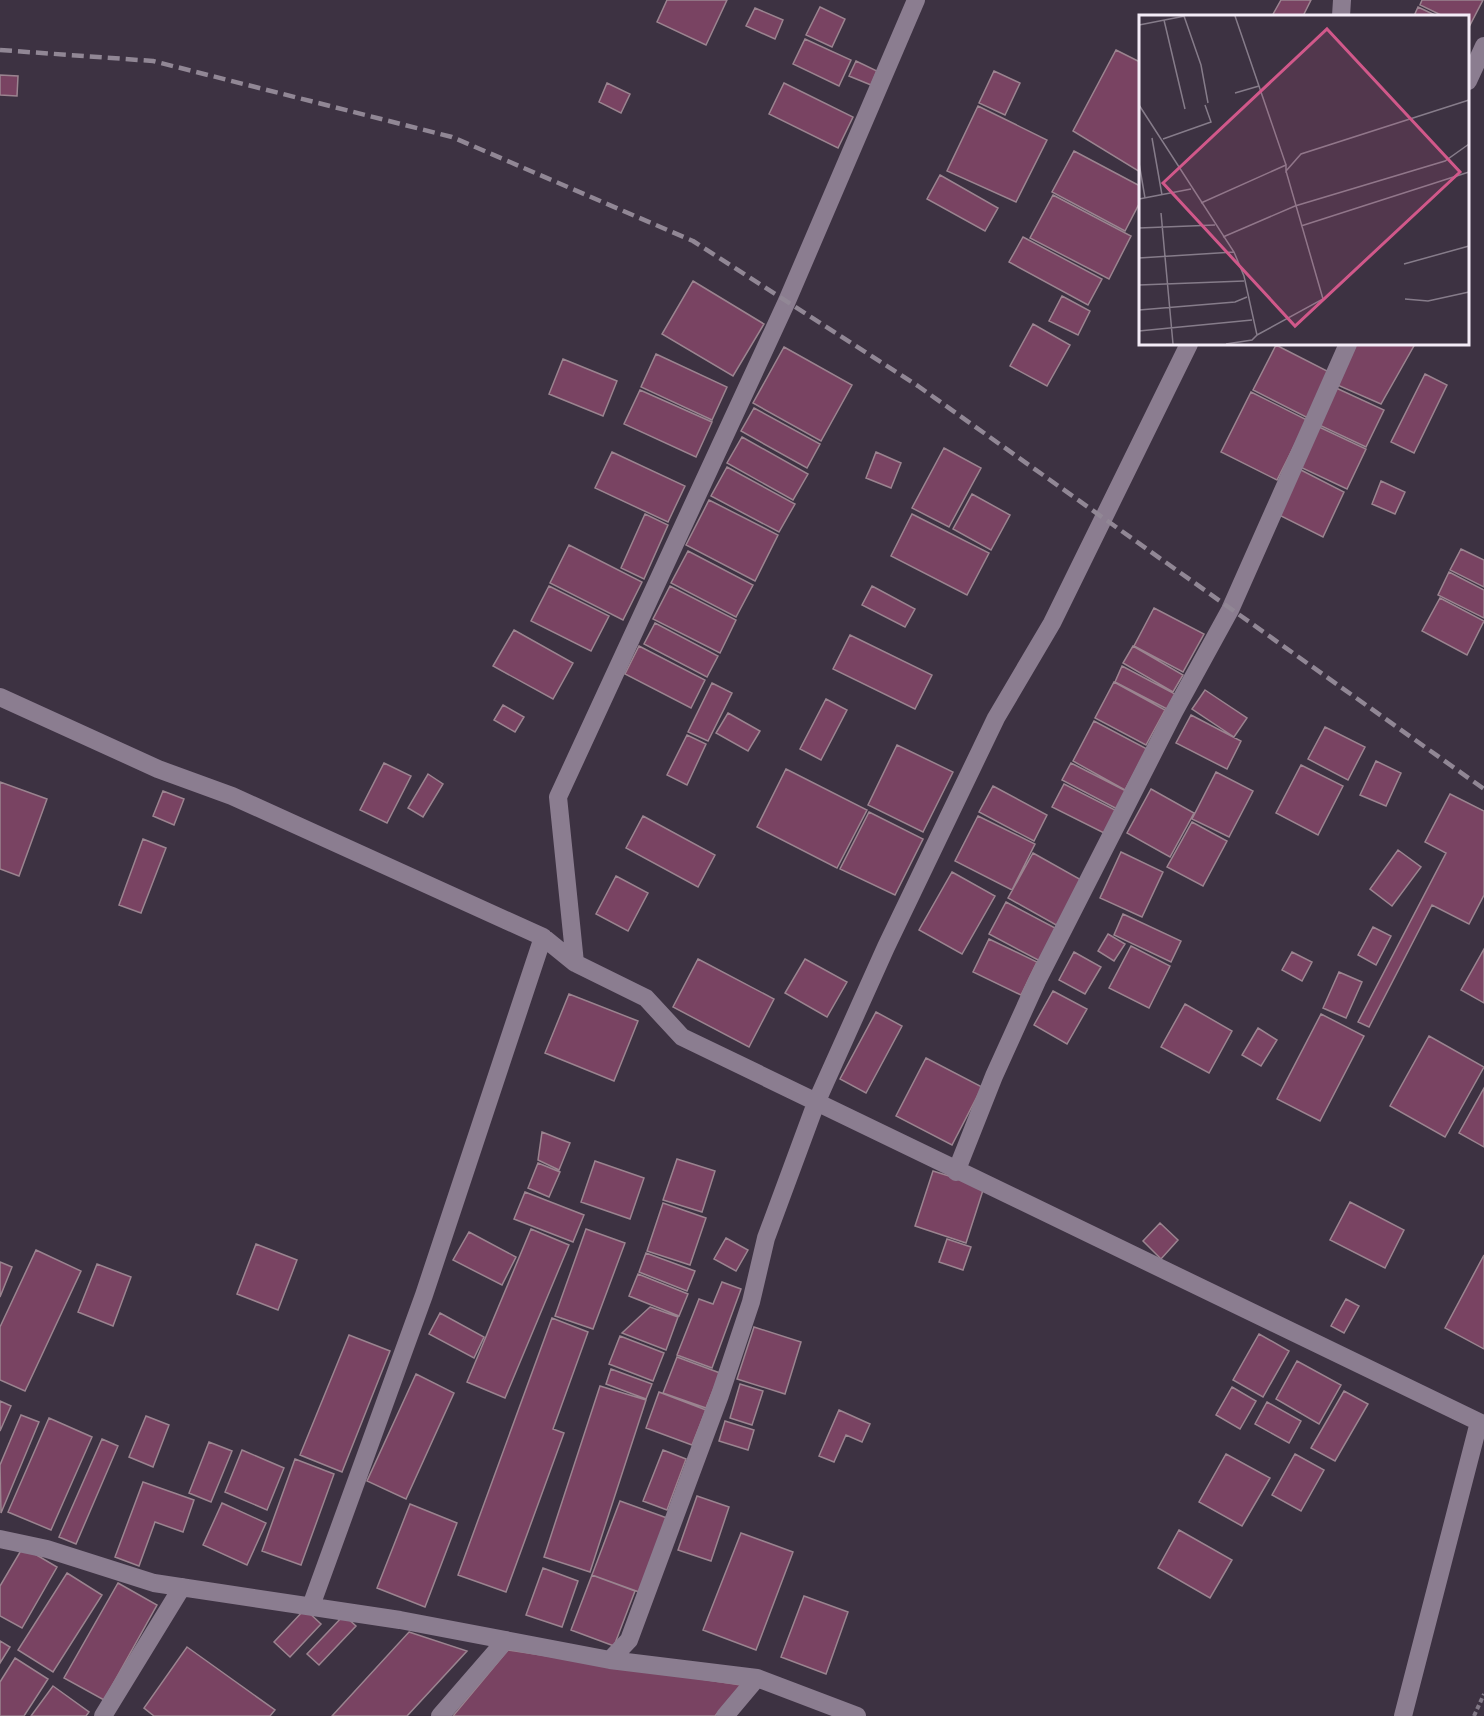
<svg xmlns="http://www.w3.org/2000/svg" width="1484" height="1716" font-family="'Titillium Web',sans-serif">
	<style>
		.building { fill: #794362; stroke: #9b8490; stroke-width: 1.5 }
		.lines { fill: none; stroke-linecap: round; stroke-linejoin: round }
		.path { stroke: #817886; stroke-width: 4; stroke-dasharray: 4.5 3; stroke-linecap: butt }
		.minor { stroke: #8b7d90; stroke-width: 18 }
		.rail { stroke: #918795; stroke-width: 4.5; stroke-dasharray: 12 6; stroke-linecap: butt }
		.inset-road { fill: none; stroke: #867c8a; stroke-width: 1.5 }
		.view { fill: #d1588a; fill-opacity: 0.15; stroke: #d1588a; stroke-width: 3 }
		.inset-edge { fill: none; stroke: #f4ecf7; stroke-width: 3 }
	</style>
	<rect width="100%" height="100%" fill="#3d3242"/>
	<path class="building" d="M 667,0 L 727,0 L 706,45 L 657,22 Z
		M 1281,0 L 1311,0 L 1303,16 L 1272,16 Z
		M 1422,0 L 1483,0 L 1468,29 L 1468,16 L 1443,16 L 1420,5 Z
		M 820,7 L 845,19 L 832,47 L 806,35 Z
		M 1418,7 L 1437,16 L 1414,16 Z
		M 755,8 L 783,20 L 775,39 L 746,26 Z
		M 805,39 L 851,60 L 839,86 L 793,64 Z
		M 1116,50 L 1140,62 L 1140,172 L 1073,131 Z
		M 856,61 L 877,71 L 871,85 L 849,76 Z
		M 994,71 L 1020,83 L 1005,115 L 979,103 Z
		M 0,75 L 18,76 L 17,96 L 0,95 Z
		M 607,83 L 630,94 L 621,113 L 599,102 Z
		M 784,83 L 853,117 L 838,148 L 769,114 Z
		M 978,106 L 1047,140 L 1016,202 L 947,171 Z
		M 1074,151 L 1140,186 L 1140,202 L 1125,231 L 1052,192 Z
		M 940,175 L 998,208 L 985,231 L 927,199 Z
		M 1053,195 L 1131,236 L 1109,279 L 1030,238 Z
		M 1023,237 L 1102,279 L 1088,305 L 1009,262 Z
		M 693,281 L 764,324 L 733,376 L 662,334 Z
		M 1062,296 L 1090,311 L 1078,335 L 1049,321 Z
		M 1033,324 L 1070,345 L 1047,386 L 1010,366 Z
		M 1356,344 L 1415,344 L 1381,404 L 1335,384 Z
		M 1276,345 L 1331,373 L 1308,418 L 1253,390 Z
		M 784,347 L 852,385 L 821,441 L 753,403 Z
		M 656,354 L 727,387 L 712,420 L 641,387 Z
		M 563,359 L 617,381 L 603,416 L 549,394 Z
		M 1425,374 L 1447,385 L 1414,453 L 1391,442 Z
		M 1334,387 L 1384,410 L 1366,447 L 1317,424 Z
		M 640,390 L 712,422 L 696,457 L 624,424 Z
		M 1251,392 L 1307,420 L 1277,480 L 1221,452 Z
		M 754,408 L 820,444 L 807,468 L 741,431 Z
		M 1317,426 L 1366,449 L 1347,489 L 1298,466 Z
		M 742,437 L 808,474 L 793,500 L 727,463 Z
		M 944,448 L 981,468 L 949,527 L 912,508 Z
		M 612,452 L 685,486 L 668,522 L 595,488 Z
		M 876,452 L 901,463 L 891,488 L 866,478 Z
		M 727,467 L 795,504 L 779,532 L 711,496 Z
		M 1299,469 L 1344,492 L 1323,537 L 1277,514 Z
		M 1381,481 L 1405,492 L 1395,514 L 1372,504 Z
		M 972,494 L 1010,515 L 991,550 L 953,529 Z
		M 709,500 L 778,535 L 755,581 L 686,545 Z
		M 645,514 L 668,525 L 644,579 L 621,568 Z
		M 912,514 L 989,553 L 967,595 L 891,556 Z
		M 569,545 L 642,582 L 623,620 L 550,583 Z
		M 1461,549 L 1484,560 L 1484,587 L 1450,570 Z
		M 688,551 L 753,585 L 736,617 L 671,583 Z
		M 1449,572 L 1484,590 L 1484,618 L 1438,595 Z
		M 549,586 L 609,616 L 591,651 L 531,621 Z
		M 670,586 L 736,620 L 720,653 L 653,619 Z
		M 872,586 L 915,609 L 905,627 L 862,605 Z
		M 1440,598 L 1484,621 L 1467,655 L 1422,631 Z
		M 1154,608 L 1204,634 L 1183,672 L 1134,646 Z
		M 655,623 L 718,656 L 707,677 L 644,644 Z
		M 514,630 L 573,663 L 553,699 L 493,666 Z
		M 850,635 L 932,675 L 915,709 L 833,669 Z
		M 639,646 L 705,680 L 691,708 L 625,674 Z
		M 1133,646 L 1183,675 L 1173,692 L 1123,663 Z
		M 1122,666 L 1175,694 L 1167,709 L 1115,682 Z
		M 1114,682 L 1165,710 L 1146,745 L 1095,718 Z
		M 712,683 L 732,693 L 708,741 L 688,732 Z
		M 1205,690 L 1247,718 L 1234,737 L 1192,709 Z
		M 826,699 L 847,710 L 821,760 L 800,749 Z
		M 503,705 L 524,717 L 515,732 L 494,720 Z
		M 728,713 L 760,731 L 748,751 L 716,733 Z
		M 1191,715 L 1241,741 L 1227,769 L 1176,743 Z
		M 1094,721 L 1147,749 L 1125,790 L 1073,761 Z
		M 1325,727 L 1365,747 L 1348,780 L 1308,759 Z
		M 687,735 L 706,744 L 687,785 L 667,775 Z
		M 897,745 L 953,772 L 923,832 L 868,805 Z
		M 1376,761 L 1401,773 L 1386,806 L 1360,795 Z
		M 384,763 L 411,776 L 387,823 L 360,810 Z
		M 1071,763 L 1128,792 L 1119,810 L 1062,780 Z
		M 1301,765 L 1343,786 L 1318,835 L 1276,813 Z
		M 786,769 L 867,810 L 837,868 L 757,827 Z
		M 1216,772 L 1253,791 L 1229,837 L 1192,819 Z
		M 428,774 L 443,784 L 423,817 L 408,808 Z
		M 0,782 L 47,799 L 19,876 L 0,869 Z
		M 1064,784 L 1117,811 L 1106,834 L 1052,807 Z
		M 993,786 L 1047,815 L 1034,841 L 979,812 Z
		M 1151,789 L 1194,813 L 1170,857 L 1127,833 Z
		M 163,791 L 184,799 L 174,825 L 153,816 Z
		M 1450,794 L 1484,811 L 1484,895 L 1469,924 L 1432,905 L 1369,1027 L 1358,1022 L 1446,853 L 1425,842 Z
		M 869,812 L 923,839 L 895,895 L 840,869 Z
		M 643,816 L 715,855 L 698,887 L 626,848 Z
		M 978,816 L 1035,844 L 1012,890 L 955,861 Z
		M 1192,822 L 1227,841 L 1203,886 L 1167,867 Z
		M 143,839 L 166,848 L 141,913 L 119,905 Z
		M 1398,850 L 1421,867 L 1392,906 L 1370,889 Z
		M 1121,852 L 1163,872 L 1142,917 L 1100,898 Z
		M 1033,853 L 1083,881 L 1058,926 L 1008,898 Z
		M 952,872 L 995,896 L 962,954 L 919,930 Z
		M 616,876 L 648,893 L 628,931 L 596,914 Z
		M 1006,902 L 1057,929 L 1040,961 L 989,934 Z
		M 1123,914 L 1181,941 L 1171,962 L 1114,935 Z
		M 1373,927 L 1391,936 L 1376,965 L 1358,955 Z
		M 1108,934 L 1125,944 L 1114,961 L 1098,951 Z
		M 989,939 L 1037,962 L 1021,995 L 973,972 Z
		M 1131,946 L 1170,966 L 1149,1008 L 1109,988 Z
		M 1484,949 L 1484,1003 L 1461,990 Z
		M 1074,952 L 1101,967 L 1085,994 L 1059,980 Z
		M 1292,952 L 1312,962 L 1302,981 L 1282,970 Z
		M 698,959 L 774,999 L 749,1047 L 673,1007 Z
		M 805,959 L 847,982 L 827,1017 L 785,993 Z
		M 1339,972 L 1362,982 L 1346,1018 L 1323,1008 Z
		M 1053,991 L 1087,1009 L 1067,1044 L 1034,1025 Z
		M 569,994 L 638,1021 L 614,1081 L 545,1053 Z
		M 1185,1004 L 1232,1031 L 1209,1073 L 1161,1047 Z
		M 876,1012 L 902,1026 L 866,1093 L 840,1079 Z
		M 1321,1014 L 1364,1036 L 1320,1121 L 1277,1099 Z
		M 1258,1028 L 1277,1040 L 1261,1066 L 1242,1055 Z
		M 1429,1036 L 1484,1067 L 1445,1137 L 1390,1106 Z
		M 926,1058 L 982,1087 L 952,1145 L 896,1116 Z
		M 1484,1088 L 1484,1147 L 1459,1133 Z
		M 542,1132 L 570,1143 L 559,1170 L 538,1160 Z
		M 677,1159 L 715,1171 L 702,1212 L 663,1200 Z
		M 595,1161 L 644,1178 L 630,1219 L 581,1202 Z
		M 538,1163 L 560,1172 L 549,1197 L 528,1188 Z
		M 933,1171 L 984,1187 L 966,1243 L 915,1226 Z
		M 525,1192 L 584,1215 L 573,1242 L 514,1219 Z
		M 1350,1202 L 1404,1230 L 1385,1268 L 1330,1240 Z
		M 663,1203 L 706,1218 L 690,1265 L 647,1251 Z
		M 1160,1223 L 1178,1240 L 1161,1259 L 1143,1241 Z
		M 531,1229 L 569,1245 L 505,1398 L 467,1382 Z
		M 586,1229 L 625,1243 L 593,1329 L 555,1316 Z
		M 469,1232 L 516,1257 L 502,1285 L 453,1260 Z
		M 726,1238 L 748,1250 L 736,1271 L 714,1259 Z
		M 947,1239 L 971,1247 L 963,1270 L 939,1262 Z
		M 256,1244 L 297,1260 L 278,1310 L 237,1294 Z
		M 36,1250 L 81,1271 L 25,1391 L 0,1380 L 0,1327 Z
		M 646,1253 L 695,1271 L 687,1291 L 639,1272 Z
		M 1484,1255 L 1484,1349 L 1445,1328 Z
		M 0,1262 L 12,1267 L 0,1297 Z
		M 97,1264 L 131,1277 L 113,1326 L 78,1312 Z
		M 638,1274 L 688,1294 L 679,1316 L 629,1296 Z
		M 722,1282 L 741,1289 L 712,1368 L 677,1355 L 699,1299 L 713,1304 Z
		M 1346,1299 L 1359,1306 L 1344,1333 L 1331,1326 Z
		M 650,1307 L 678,1317 L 666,1350 L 622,1333 Z
		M 440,1313 L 484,1337 L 474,1358 L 429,1334 Z
		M 552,1318 L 588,1332 L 553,1429 L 564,1433 L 506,1592 L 458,1575 Z
		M 754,1327 L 801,1342 L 785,1394 L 737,1379 Z
		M 1259,1334 L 1289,1351 L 1263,1397 L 1233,1380 Z
		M 349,1335 L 390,1351 L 342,1472 L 300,1455 Z
		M 620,1336 L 664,1353 L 653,1381 L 609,1364 Z
		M 677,1357 L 720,1373 L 706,1408 L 663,1393 Z
		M 1297,1361 L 1341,1385 L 1319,1424 L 1276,1399 Z
		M 611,1369 L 652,1384 L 646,1399 L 606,1384 Z
		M 416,1374 L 454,1393 L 406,1499 L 367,1481 Z
		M 740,1384 L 763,1391 L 752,1425 L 730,1418 Z
		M 600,1386 L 646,1400 L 590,1572 L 544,1557 Z
		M 1232,1387 L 1256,1401 L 1240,1429 L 1216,1415 Z
		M 1344,1391 L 1368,1404 L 1335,1461 L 1311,1448 Z
		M 659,1392 L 706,1410 L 692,1445 L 646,1428 Z
		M 0,1401 L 11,1406 L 0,1431 Z
		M 1267,1402 L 1301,1421 L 1289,1443 L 1255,1424 Z
		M 839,1410 L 870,1424 L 862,1442 L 846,1435 L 834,1462 L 819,1456 Z
		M 21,1415 L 39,1422 L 1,1513 L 0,1465 Z
		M 146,1416 L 169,1425 L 153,1467 L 129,1457 Z
		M 49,1418 L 92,1437 L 51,1530 L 8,1512 Z
		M 725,1421 L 754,1430 L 748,1450 L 719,1441 Z
		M 102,1439 L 118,1446 L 76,1544 L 59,1537 Z
		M 209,1442 L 232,1451 L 211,1502 L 189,1493 Z
		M 242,1450 L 284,1468 L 267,1510 L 225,1492 Z
		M 663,1450 L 686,1459 L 667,1510 L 643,1501 Z
		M 1226,1454 L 1270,1478 L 1242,1526 L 1199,1502 Z
		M 1295,1454 L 1324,1470 L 1301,1511 L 1272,1495 Z
		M 295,1459 L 334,1474 L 301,1565 L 262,1551 Z
		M 143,1482 L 194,1500 L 183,1532 L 155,1522 L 139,1566 L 115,1557 Z
		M 697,1496 L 729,1507 L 711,1561 L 678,1550 Z
		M 620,1501 L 667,1518 L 639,1592 L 592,1575 Z
		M 222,1503 L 266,1523 L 247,1565 L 203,1545 Z
		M 410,1504 L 457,1523 L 425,1607 L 377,1588 Z
		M 1179,1530 L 1232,1560 L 1210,1598 L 1158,1568 Z
		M 741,1533 L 793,1552 L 756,1650 L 703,1630 Z
		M 23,1547 L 57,1567 L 22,1628 L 0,1616 L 0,1586 Z
		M 543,1568 L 578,1581 L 562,1627 L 526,1615 Z
		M 67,1573 L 102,1595 L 53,1672 L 18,1650 Z
		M 592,1575 L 635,1591 L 614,1646 L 571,1630 Z
		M 118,1583 L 157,1605 L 104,1700 L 64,1678 Z
		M 804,1596 L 848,1612 L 826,1674 L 781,1657 Z
		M 305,1609 L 321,1624 L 290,1657 L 274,1642 Z
		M 344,1615 L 356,1626 L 319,1665 L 307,1654 Z
		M 409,1632 L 467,1651 L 407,1716 L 332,1716 Z
		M 0,1641 L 10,1647 L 0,1663 Z
		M 187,1647 L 275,1710 L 270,1716 L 154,1716 L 144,1708 Z
		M 508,1650 L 741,1685 L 715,1716 L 453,1716 Z
		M 15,1658 L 48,1679 L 24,1716 L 0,1716 L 0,1682 Z
		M 53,1686 L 89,1712 L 86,1716 L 31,1716 Z"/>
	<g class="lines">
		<path class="path" d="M 1474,1716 L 1484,1694"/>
		<path class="minor" d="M 1341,16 L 1342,0
			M 1468,81 L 1484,46
			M 0,697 L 158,769 L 232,796 L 543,937
			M 575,963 L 646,998 L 682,1037 L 1479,1422 L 1403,1716
			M 956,1172 L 994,1076 L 1037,981 L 1174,712 L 1230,610 L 1348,344
			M 0,1539 L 47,1549 L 154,1583 L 400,1620 L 610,1660 L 757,1678 L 857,1716
			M 311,1606 L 424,1295 L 543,937 L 575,963 L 558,797 L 787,301 L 916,0
			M 610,1660 L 629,1640 L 720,1395 L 751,1302 L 766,1238 L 816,1103 L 886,947 L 996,718 L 1052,623 L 1189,344
			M 103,1716 L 182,1587
			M 440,1716 L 506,1640
			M 725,1716 L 757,1678"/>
		<path class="rail" d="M 0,50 L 153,61 L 452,137 L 693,241 L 918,386 L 1484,789"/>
	</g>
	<g transform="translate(1139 15)">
		<rect width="330" height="330" fill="#3d3242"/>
		<path class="inset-road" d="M 45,1 L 62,50 L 69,88M 96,1 L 147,150M 25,5 L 46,94M 0,10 L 46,1M 96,78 L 120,71M 0,90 L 95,237 L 105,261 L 118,320 L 113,325 L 87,329M 13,123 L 23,180M 24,124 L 72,107 L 66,90M 0,148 L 6,183M 0,184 L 52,174M 62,188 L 147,150 L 147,156 L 162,139 L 330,85M 22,198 L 34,329M 162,211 L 330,157M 0,213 L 76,210M 84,222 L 156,191 L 306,146 L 330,129M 0,243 L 95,237M 265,249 L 330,231M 0,270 L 105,266M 266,284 L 289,286 L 330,277M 0,295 L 96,287 L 108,282M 0,316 L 113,305M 118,320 L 184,284 L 147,156"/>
		<path class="view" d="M 188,14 L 321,157 L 156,311 L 24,168 Z"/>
		<rect width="330" height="330" class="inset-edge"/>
	</g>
</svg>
